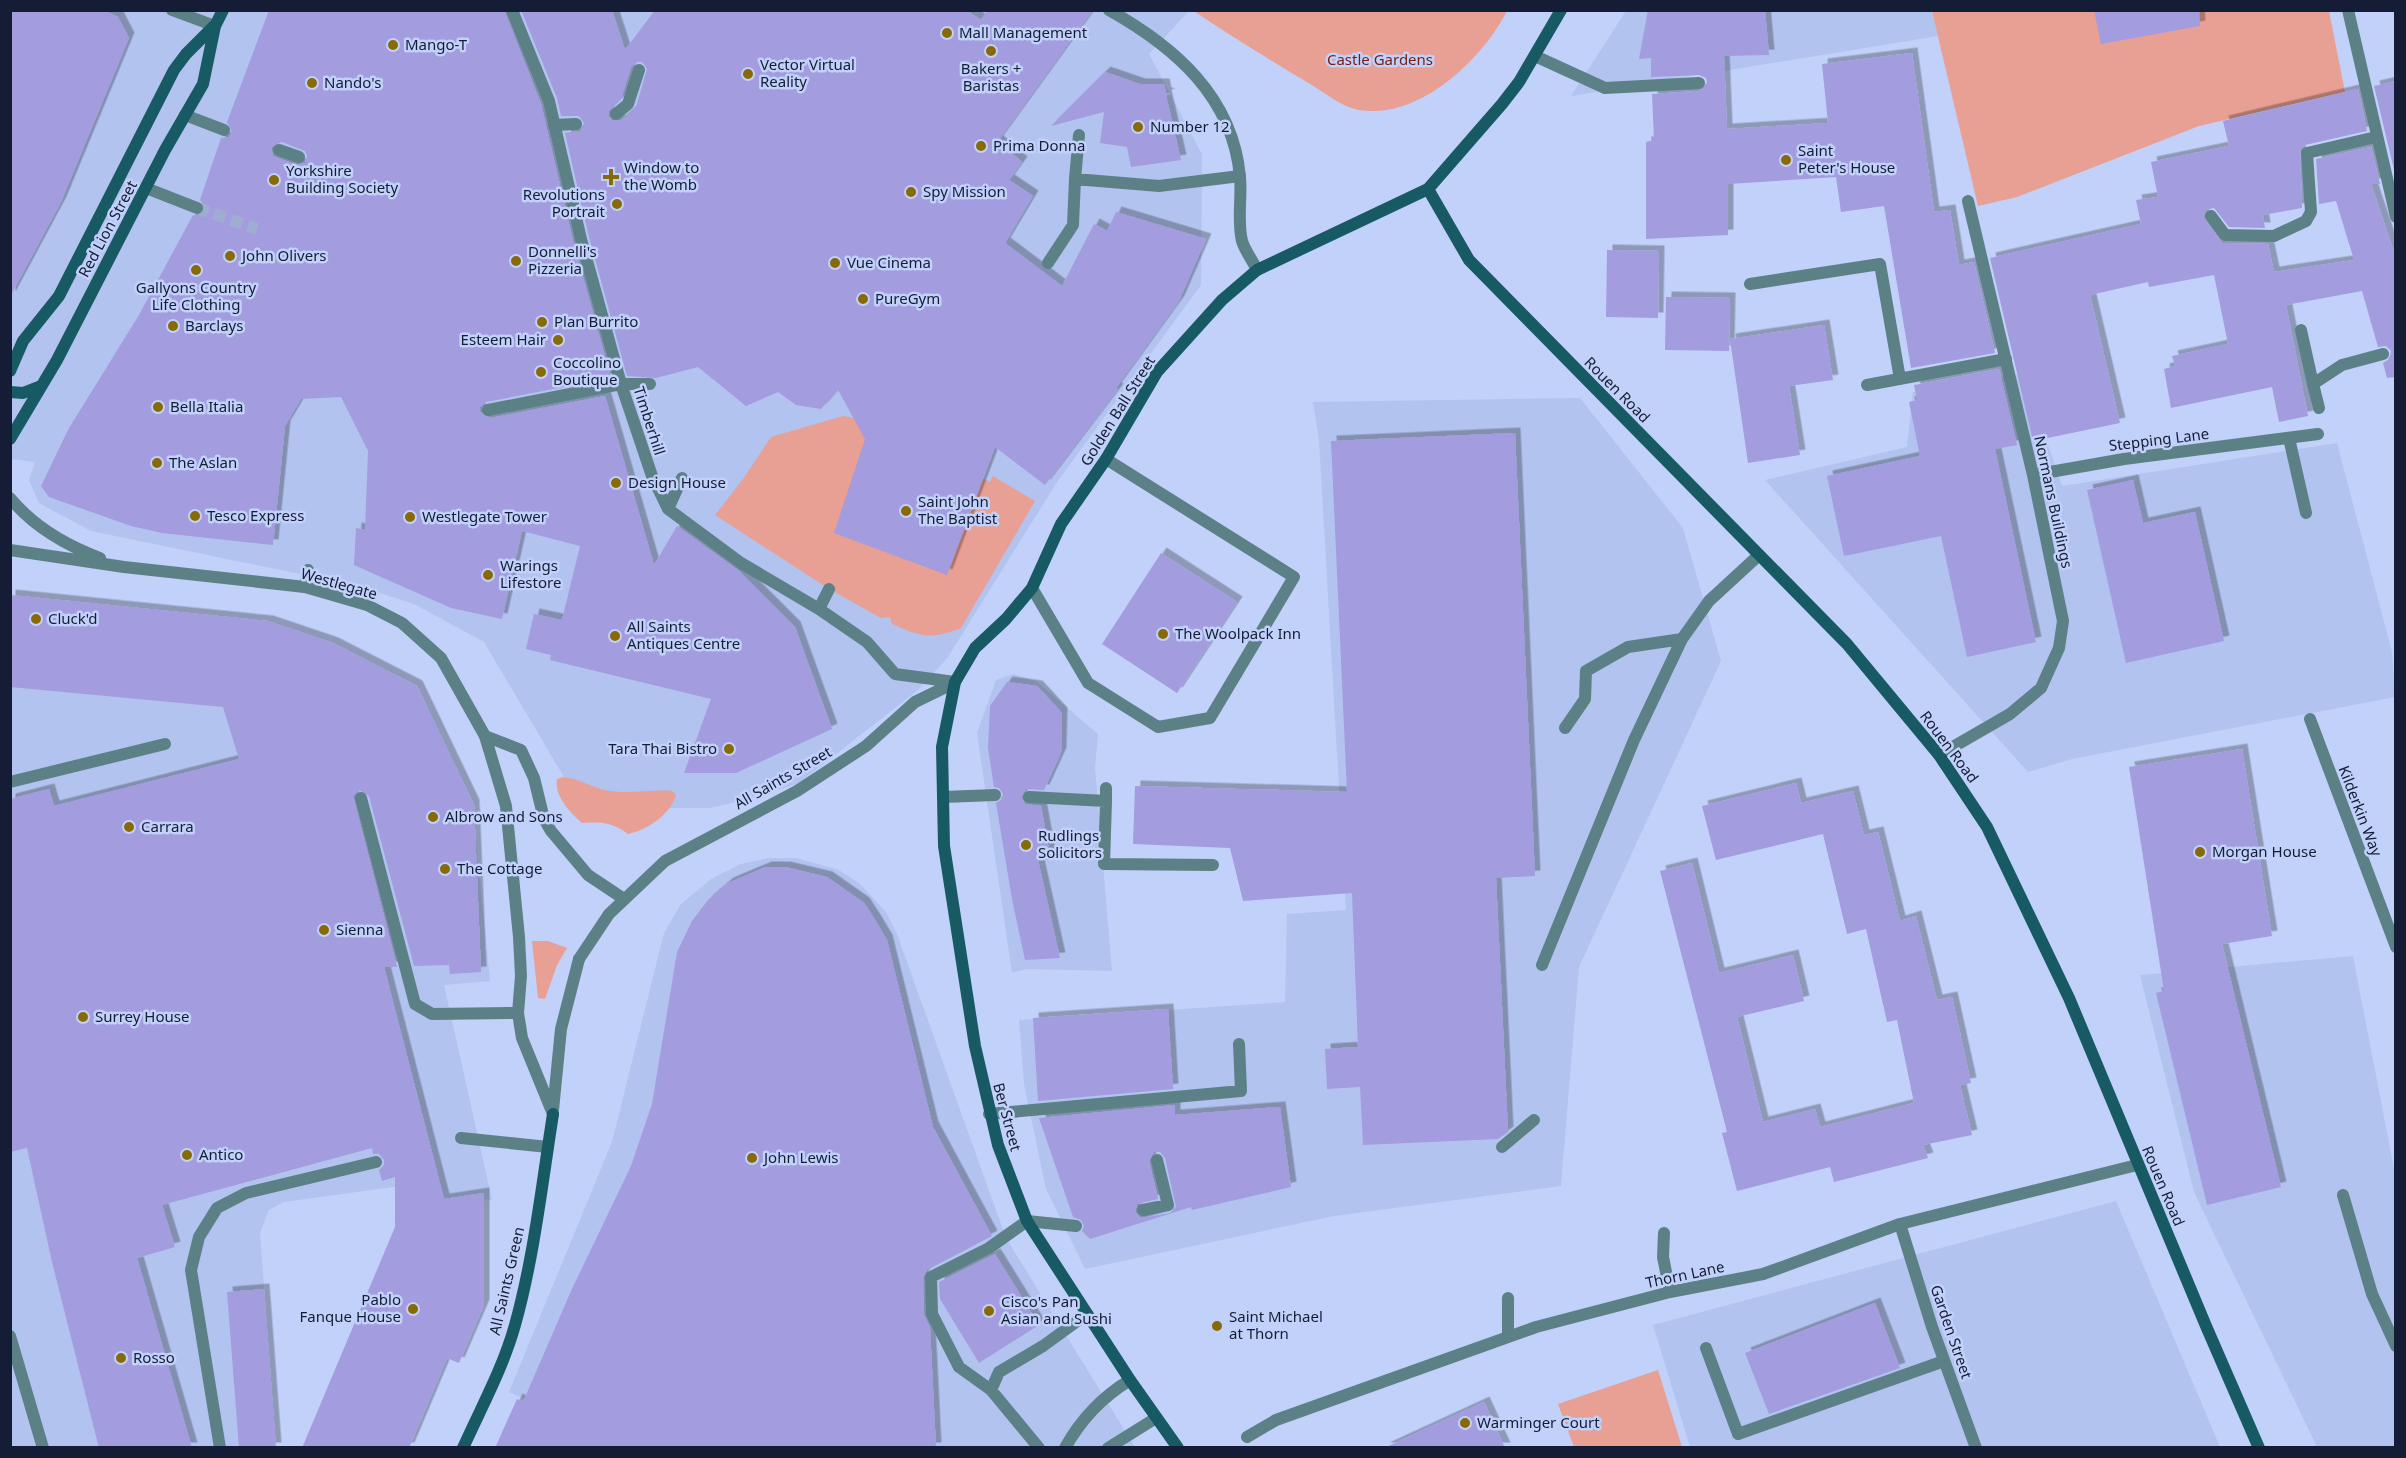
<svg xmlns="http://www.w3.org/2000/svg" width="2406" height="1458" font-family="'Noto Sans',sans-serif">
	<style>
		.built { fill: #b2c3ef }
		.green { fill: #e89f94 }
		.building { fill: #a39cde; fill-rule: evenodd; filter: url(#shadow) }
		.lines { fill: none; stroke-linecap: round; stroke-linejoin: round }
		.street-tunnel { stroke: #9fadd3; stroke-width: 12; stroke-dasharray: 12 6; stroke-linecap: butt }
		.lane { stroke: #5b8187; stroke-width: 12 }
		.street { stroke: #5b8187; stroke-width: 12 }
		.secondary { stroke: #185a63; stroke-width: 12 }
		.poi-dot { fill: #876a06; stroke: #c1d1fa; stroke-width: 2 }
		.labels { text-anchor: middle; stroke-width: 5; stroke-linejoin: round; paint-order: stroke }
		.poi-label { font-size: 15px; fill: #151d36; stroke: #c1d1fa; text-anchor: start }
		.park-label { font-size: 15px; fill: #761c15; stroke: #c1d1fa }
		.street-label { font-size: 15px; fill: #151d36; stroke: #c1d1fa }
	</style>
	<defs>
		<filter id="shadow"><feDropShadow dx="5.5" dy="-5.5" stdDeviation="0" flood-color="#0004"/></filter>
	</defs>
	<rect width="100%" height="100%" fill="#c1d1fa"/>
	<path class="built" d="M 11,11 L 1189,11 L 1149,54 L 1202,154 L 1201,285 L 1057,482 L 948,657 L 918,690 L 799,783 L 754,798 L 710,808 L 653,808 L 577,799 L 484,642 L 414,604 L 358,586 L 91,531 L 39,503 L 29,480 L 35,462 L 11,459 Z
		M 1626,11 L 1932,11 L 1938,36 L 1571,96 Z
		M 2024,373 L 2062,486 L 2337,443 L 2392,652 L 2395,697 L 2072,759 L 2028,772 L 1765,480 L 1907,447 L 1913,392 Z
		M 1580,398 L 1683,528 L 1721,661 L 1579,967 L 1561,1186 L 1334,1216 L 1085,1269 L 1046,1189 L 1024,1084 L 1019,1020 L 1285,1002 L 1287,914 L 1346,910 L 1319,440 L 1313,402 Z
		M 11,595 L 268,621 L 333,643 L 392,673 L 424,711 L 428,708 L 472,802 L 490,981 L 444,985 L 492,1200 L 414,1202 L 415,1184 L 284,1202 L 269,1210 L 260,1233 L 276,1447 L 11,1448 Z
		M 1013,674 L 1036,681 L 1098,734 L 1095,768 L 1112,971 L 1026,969 L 1012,973 L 977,733 L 996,680 Z
		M 769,858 L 796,858 L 839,870 L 860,884 L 886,912 L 897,934 L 1006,1238 L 1135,1447 L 553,1447 L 567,1419 L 509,1392 L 612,1142 L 664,933 L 681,904 L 711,879 L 741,864 Z
		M 2353,956 L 2395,1174 L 2395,1446 L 2391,1448 L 2317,1447 L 2194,1192 L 2140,975 Z
		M 2116,1201 L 2220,1447 L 1690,1447 L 1653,1325 Z"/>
	<path class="green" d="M 1194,11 L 1507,11 C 1482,60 1419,120 1359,110 C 1341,107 1323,91 1307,82 C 1268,59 1231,36 1194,11 Z
		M 1932,11 L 2329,11 L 2345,92 L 2199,126 L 2017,197 L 1978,206 Z
		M 843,416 L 878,422 L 990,482 L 993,476 L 1035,501 L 961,628 C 930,640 922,637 892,624 L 890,617 L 881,618 L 829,589 L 715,515 L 743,479 L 771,437 Z
		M 563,777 C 578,778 590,787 605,790 C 628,795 650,789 672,791 L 676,795 C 670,815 647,830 628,834 C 612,822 601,822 582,823 C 570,812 554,796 557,779 Z
		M 532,941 L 548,941 L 567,948 L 557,965 L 545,999 L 538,998 Z
		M 1658,1370 L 1682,1447 L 1574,1447 L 1558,1404 Z"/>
	<path class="building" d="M 10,10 L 103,10 L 118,17 L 129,38 L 61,202 L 10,297 Z
		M 269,10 L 504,10 L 541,104 L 573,241 L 611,378 L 486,402 L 480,407 L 480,412 L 490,418 L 605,396 L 654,565 L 677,526 L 739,571 L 795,627 L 832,729 L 736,773 L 684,773 L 711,699 L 550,660 L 551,655 L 526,649 L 534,614 L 562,620 L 580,546 L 522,531 L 502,619 L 451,608 L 354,565 L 356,528 L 365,530 L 368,451 L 341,397 L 301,399 L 285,426 L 273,545 L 162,533 L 131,526 L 49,497 L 41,486 L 69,428 L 139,315 L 193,215 L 199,216 L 204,212 L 205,206 L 200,200 L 221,138 L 229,137 L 232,132 L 227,122 ZM 282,142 L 305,151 L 307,156 L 305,163 L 296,165 L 273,156 L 271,147 Z
		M 521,10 L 612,10 L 625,50 L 655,10 L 966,10 L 981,20 L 988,10 L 1093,10 L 998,141 L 1022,162 L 1009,180 L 1033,196 L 1005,243 L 1062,286 L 1094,224 L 1107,231 L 1116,212 L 1206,239 L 1179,301 L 1116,388 L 1118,389 L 1045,485 L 995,447 L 947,575 L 834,533 L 865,439 L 838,390 L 821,409 L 796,405 L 778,392 L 746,406 L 698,367 L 656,378 L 627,376 L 589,237 L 565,133 L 580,131 L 584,123 L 579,116 L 561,116 L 557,98 ZM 637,62 L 642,62 L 647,69 L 636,107 L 621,120 L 613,121 L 608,116 L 609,111 L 621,99 L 631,67 Z
		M 1648,10 L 1765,10 L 1769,55 L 1724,56 L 1727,129 L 1828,123 L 1822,64 L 1912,53 L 1934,212 L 1950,210 L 1959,265 L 1974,262 L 1995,353 L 1911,368 L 1884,206 L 1841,212 L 1836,177 L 1728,184 L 1728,235 L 1646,239 L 1646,142 L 1654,140 L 1652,94 L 1699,91 L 1707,83 L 1706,78 L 1699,75 L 1651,77 L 1651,58 L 1639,59 Z
		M 2094,10 L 2199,10 L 2200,26 L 2101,44 Z
		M 1105,72 L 1140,84 L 1164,84 L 1166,93 L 1170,94 L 1166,95 L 1181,160 L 1131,167 L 1127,147 L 1100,143 L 1104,112 L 1051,126 Z
		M 2396,81 L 2396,178 L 2374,86 Z
		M 2358,89 L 2367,131 L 2305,145 L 2300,149 L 2302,208 L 2263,215 L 2265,228 L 2229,227 L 2214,208 L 2206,210 L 2203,217 L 2222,243 L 2268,244 L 2274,272 L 2354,260 L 2336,201 L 2319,204 L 2316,159 L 2371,147 L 2380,184 L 2371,184 L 2396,258 L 2396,377 L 2387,378 L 2383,363 L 2389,359 L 2391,351 L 2386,346 L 2378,347 L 2362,291 L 2286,305 L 2308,416 L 2279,422 L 2272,387 L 2171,408 L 2164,369 L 2175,366 L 2172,356 L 2228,344 L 2214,275 L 2149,287 L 2148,282 L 2090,295 L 2120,423 L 2033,441 L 1990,258 L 2141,224 L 2136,200 L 2158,197 L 2151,162 L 2229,146 L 2223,121 Z
		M 1607,250 L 1659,251 L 1658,318 L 1606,317 Z
		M 1666,297 L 1730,298 L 1729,351 L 1665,350 Z
		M 1824,325 L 1833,380 L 1789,386 L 1800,455 L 1748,463 L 1730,339 Z
		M 1999,369 L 2017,445 L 1995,449 L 2036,642 L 1967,657 L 1941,536 L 1844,556 L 1827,476 L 1920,456 L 1909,402 L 1917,400 L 1914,385 Z
		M 1515,433 L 1535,876 L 1496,878 L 1508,1132 L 1498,1139 L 1363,1145 L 1360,1087 L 1327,1089 L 1325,1049 L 1358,1047 L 1352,893 L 1243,901 L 1230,848 L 1133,844 L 1135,786 L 1347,792 L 1331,441 Z
		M 2133,480 L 2143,523 L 2195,512 L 2224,641 L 2126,663 L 2087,490 Z
		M 1161,553 L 1237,602 L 1177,693 L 1102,644 Z
		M 10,595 L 268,621 L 333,643 L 417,686 L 474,805 L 481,972 L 450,974 L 449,965 L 414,966 L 369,796 L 359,790 L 353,796 L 397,967 L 384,967 L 444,1199 L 484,1193 L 484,1305 L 459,1363 L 447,1358 L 409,1448 L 302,1448 L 395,1227 L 395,1177 L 382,1181 L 379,1170 L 384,1165 L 384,1160 L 379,1154 L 373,1154 L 372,1148 L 162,1205 L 175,1247 L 137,1258 L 192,1448 L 99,1448 L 52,1262 L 27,1148 L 10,1152 L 10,799 L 49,789 L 54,806 L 239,759 L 223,707 L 10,687 Z
		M 1007,682 L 1037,686 L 1062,713 L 1061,753 L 1044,790 L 1026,789 L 1021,797 L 1025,804 L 1041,806 L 1051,860 L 1038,860 L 1060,958 L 1025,960 L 1012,899 L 996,803 L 1002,799 L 1003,794 L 999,788 L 994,787 L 988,748 L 990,706 Z
		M 2242,749 L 2272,936 L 2222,944 L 2281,1187 L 2207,1205 L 2156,993 L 2164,991 L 2129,767 Z
		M 1796,783 L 1801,803 L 1853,791 L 1864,835 L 1878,832 L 1900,921 L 1916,916 L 1937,1000 L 1952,997 L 1971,1083 L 1960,1085 L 1972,1135 L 1923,1145 L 1928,1158 L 1834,1182 L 1830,1167 L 1737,1191 L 1722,1133 L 1727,1132 L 1660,871 L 1692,863 L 1719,973 L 1793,955 L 1804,1001 L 1737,1017 L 1763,1122 L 1815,1109 L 1820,1127 L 1914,1103 L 1897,1020 L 1887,1022 L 1866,929 L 1847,934 L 1823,834 L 1716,860 L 1702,806 Z
		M 766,867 L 785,867 L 827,877 L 864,903 L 875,920 L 887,940 L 933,1127 L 992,1236 L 927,1270 L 923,1277 L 924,1315 L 930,1328 L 936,1448 L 495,1448 L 517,1399 L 523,1402 L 571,1291 L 631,1166 L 652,1104 L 677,952 L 692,921 L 708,900 L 728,883 Z
		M 1168,1009 L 1173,1089 L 1038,1101 L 1033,1018 Z
		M 1175,1105 L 1175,1115 L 1280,1107 L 1291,1187 L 1192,1210 L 1191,1207 L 1090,1239 L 1082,1231 L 1084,1226 L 1081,1220 L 1073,1217 L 1039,1118 ZM 1154,1152 L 1160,1152 L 1165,1158 L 1176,1207 L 1170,1213 L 1141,1218 L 1135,1212 L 1137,1204 L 1158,1199 L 1149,1161 Z
		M 995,1254 L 1039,1325 L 979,1363 L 940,1299 L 939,1282 Z
		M 264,1289 L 276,1448 L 239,1448 L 227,1292 Z
		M 1875,1303 L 1900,1368 L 1769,1414 L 1745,1353 Z
		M 1484,1402 L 1505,1448 L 1384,1448 Z"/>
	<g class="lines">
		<path class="street-tunnel" d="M 197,208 L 257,229"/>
		<path class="lane" d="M 172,10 L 215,26
			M 1535,56 L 1605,88 L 1699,83
			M 616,114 L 628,104 L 639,70
			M 185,115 L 224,130
			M 554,125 L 576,124
			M 1079,135 L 1075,179 L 1159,186 L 1240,176
			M 279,150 L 299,157
			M 1048,263 L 1073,225 L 1075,179
			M 1750,284 L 1880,264 L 1900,379
			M 2301,330 L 2313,384
			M 1867,385 L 2006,359
			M 2319,408 L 2313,384 L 2342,365 L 2383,354
			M 305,587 L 308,570
			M 1032,588 L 1088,683 L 1158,727 L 1210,718 L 1294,577 L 1106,459
			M 1565,728 L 1585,699 L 1586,671 L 1628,647 L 1682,639
			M 485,736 L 506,806 L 519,937 L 521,976 L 518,1013 L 522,1038 L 553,1114
			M 10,782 L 165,744
			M 943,797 L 995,795
			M 1029,797 L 1106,801 L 1104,864 L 1213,865
			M 361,798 L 415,1004 L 432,1014 L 518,1013
			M 1106,801 L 1106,788
			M 1542,965 L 1634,740 L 1682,639 L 1709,601 L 1759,555
			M 553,1110 L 561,1029 L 579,959
			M 989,1114 L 1241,1091 L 1239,1044
			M 461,1138 L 548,1147
			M 1502,1147 L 1534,1120
			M 2343,1195 L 2372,1294 L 2396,1346
			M 1143,1210 L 1168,1205 L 1157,1160
			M 1508,1298 L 1508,1336
			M 10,1336 L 43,1448
			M 1706,1348 L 1738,1434 L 1944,1361
			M 991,1390 L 999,1372 L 1043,1346 L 1087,1314
			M 220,1448 L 191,1270 L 199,1237 L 217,1208 L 246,1193 L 376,1162
			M 1039,1448 L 991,1390 L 959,1367 L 932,1314 L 931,1277 L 989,1248 L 1027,1221 L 1076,1226
			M 1065,1448 C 1081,1419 1102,1397 1130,1380
			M 1108,1448 L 1156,1418"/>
		<path class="street" d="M 512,10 L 549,101 L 581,239 L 621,384 L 652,476 L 668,509 L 741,563 L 819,609 L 867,642 L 895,674 L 955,682
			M 1109,10 C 1175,47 1233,97 1240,177 C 1242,197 1237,221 1242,241 C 1245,251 1253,261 1257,270
			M 2348,10 L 2396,217
			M 146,188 L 197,208
			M 2211,216 L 2225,235 L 2274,236 L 2306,221 L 2311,212 L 2307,153 L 2376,137
			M 488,410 L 621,384 L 650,384
			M 2289,438 L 2306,513
			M 2033,475 L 2124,459 L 2318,434
			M 10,498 C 34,527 65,545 100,558
			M 668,509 L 682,478
			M 10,550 L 124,567 L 305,587 L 367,605 L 402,623 L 441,658 L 485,736 L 521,750 L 534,778 L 544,819 L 551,831 L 588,875 L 624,899
			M 819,609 L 829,589
			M 2310,719 L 2396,947
			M 1939,755 L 2010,714 L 2041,688 L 2059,648 L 2063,621 L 2033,475 L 1968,201
			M 579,959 L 609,914 L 665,861 L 797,791 L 866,746 L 915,702 L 954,683
			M 1900,1224 L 1932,1327 L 1976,1448
			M 1664,1233 L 1663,1257 L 1670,1292
			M 1247,1437 L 1276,1420 L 1536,1327 L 1670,1292 L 1763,1274 L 1900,1224 L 2137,1165"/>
		<path class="secondary" d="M 1428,189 L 1469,260 L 1847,644 L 1939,755 L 1987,827 L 2069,998 L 2206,1326 L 2259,1448
			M 10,371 L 23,341 L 59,296 L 174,70 L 186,54 L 214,26
			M 10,392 L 23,393 L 41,386
			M 10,439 L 57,360 L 165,150 L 203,84 L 215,26 L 223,10
			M 463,1448 C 481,1408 503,1368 515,1325 C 534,1257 542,1184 553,1114
			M 1178,1448 L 1130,1380 L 1027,1221 L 998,1145 L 975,1046 L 944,846 L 942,747 L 955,682 L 975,648 L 1006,619 L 1032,588 L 1061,524 L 1106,459 L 1157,372 L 1222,300 L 1257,270 L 1428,189 L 1502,104 L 1519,82 L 1561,10"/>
	</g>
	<g class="poi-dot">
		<circle cx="947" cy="33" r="6"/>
		<circle cx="393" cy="45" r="6"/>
		<circle cx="991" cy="51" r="6"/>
		<circle cx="748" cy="74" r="6"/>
		<circle cx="312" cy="83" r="6"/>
		<circle cx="1138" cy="127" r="6"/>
		<circle cx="981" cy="146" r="6"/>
		<circle cx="1786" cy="160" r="6"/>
		<path d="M608 168h6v6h6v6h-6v6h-6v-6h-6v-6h6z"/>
		<circle cx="274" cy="180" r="6"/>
		<circle cx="911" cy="192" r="6"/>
		<circle cx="617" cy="204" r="6"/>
		<circle cx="230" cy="256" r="6"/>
		<circle cx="516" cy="261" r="6"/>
		<circle cx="835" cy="263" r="6"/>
		<circle cx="196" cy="270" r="6"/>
		<circle cx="863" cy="299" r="6"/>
		<circle cx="542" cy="322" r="6"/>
		<circle cx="173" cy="326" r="6"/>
		<circle cx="558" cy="340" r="6"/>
		<circle cx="541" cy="372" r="6"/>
		<circle cx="158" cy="407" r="6"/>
		<circle cx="157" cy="463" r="6"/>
		<circle cx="616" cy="483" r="6"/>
		<circle cx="906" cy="511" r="6"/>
		<circle cx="195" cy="516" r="6"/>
		<circle cx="410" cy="517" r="6"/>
		<circle cx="488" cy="575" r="6"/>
		<circle cx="36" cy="619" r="6"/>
		<circle cx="1163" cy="634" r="6"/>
		<circle cx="615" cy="636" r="6"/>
		<circle cx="729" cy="749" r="6"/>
		<circle cx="433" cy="817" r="6"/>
		<circle cx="129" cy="827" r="6"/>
		<circle cx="1026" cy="845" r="6"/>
		<circle cx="2200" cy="852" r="6"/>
		<circle cx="445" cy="869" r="6"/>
		<circle cx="324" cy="930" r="6"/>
		<circle cx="83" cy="1017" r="6"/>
		<circle cx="187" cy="1155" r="6"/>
		<circle cx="752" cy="1158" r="6"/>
		<circle cx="413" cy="1309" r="6"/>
		<circle cx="989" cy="1311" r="6"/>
		<circle cx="1217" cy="1326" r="6"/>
		<circle cx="121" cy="1358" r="6"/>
		<circle cx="1465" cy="1423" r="6"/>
	</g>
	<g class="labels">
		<g class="poi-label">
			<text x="959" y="38">Mall Management</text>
			<text x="405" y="50">Mango-T</text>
			<text x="760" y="70">Vector Virtual<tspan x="760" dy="17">Reality</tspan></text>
			<text x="991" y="74" text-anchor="middle">Bakers +<tspan x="991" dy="17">Baristas</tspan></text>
			<text x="324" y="88">Nando's</text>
			<text x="1150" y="132">Number 12</text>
			<text x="993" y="151">Prima Donna</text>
			<text x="1798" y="156">Saint<tspan x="1798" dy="17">Peter's House</tspan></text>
			<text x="624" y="173">Window to<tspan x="624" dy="17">the Womb</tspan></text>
			<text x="286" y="176">Yorkshire<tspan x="286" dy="17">Building Society</tspan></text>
			<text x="923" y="197">Spy Mission</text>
			<text x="605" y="200" text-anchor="end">Revolutions<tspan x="605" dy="17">Portrait</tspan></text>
			<text x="528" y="257">Donnelli's<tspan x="528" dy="17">Pizzeria</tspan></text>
			<text x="242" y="261">John Olivers</text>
			<text x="847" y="268">Vue Cinema</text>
			<text x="196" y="293" text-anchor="middle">Gallyons Country<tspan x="196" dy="17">Life Clothing</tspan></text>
			<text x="875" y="304">PureGym</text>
			<text x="554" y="327">Plan Burrito</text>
			<text x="185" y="331">Barclays</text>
			<text x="546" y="345" text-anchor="end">Esteem Hair</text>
			<text x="553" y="368">Coccolino<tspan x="553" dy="17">Boutique</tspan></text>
			<text x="170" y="412">Bella Italia</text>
			<text x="169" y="468">The Aslan</text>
			<text x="628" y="488">Design House</text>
			<text x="918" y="507">Saint John<tspan x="918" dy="17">The Baptist</tspan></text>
			<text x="207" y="521">Tesco Express</text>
			<text x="422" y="522">Westlegate Tower</text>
			<text x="500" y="571">Warings<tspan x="500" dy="17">Lifestore</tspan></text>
			<text x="48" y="624">Cluck'd</text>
			<text x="627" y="632">All Saints<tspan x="627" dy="17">Antiques Centre</tspan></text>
			<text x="1175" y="639">The Woolpack Inn</text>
			<text x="717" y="754" text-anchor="end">Tara Thai Bistro</text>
			<text x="445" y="822">Albrow and Sons</text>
			<text x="141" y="832">Carrara</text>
			<text x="1038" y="841">Rudlings<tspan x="1038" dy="17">Solicitors</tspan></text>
			<text x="2212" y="857">Morgan House</text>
			<text x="457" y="874">The Cottage</text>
			<text x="336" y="935">Sienna</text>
			<text x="95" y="1022">Surrey House</text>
			<text x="199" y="1160">Antico</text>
			<text x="764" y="1163">John Lewis</text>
			<text x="401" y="1305" text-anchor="end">Pablo<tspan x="401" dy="17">Fanque House</tspan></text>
			<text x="1001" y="1307">Cisco's Pan<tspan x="1001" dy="17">Asian and Sushi</tspan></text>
			<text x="1229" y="1322">Saint Michael<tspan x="1229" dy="17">at Thorn</tspan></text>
			<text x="133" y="1363">Rosso</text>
			<text x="1477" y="1428">Warminger Court</text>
		</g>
		<g class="park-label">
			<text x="1380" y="65">Castle Gardens</text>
		</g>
		<g class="street-label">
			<text transform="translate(108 229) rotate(-62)" y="5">Red Lion Street</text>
			<text transform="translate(1617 390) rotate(45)" y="5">Rouen Road</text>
			<text transform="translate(1118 411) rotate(-58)" y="5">Golden Ball Street</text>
			<text transform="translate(649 421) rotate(72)" y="5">Timberhill</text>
			<text transform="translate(2159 440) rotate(-7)" y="5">Stepping Lane</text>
			<text transform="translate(2053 502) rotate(78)" y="5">Normans Buildings</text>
			<text transform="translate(339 584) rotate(16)" y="5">Westlegate</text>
			<text transform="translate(1949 747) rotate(53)" y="5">Rouen Road</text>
			<text transform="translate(783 778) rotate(-30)" y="5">All Saints Street</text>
			<text transform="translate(2360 811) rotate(69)" y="5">Kilderkin Way</text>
			<text transform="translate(1007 1117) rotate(75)" y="5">Ber Street</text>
			<text transform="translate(2163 1186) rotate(67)" y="5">Rouen Road</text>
			<text transform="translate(1685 1275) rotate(-12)" y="5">Thorn Lane</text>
			<text transform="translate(507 1281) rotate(-77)" y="5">All Saints Green</text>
			<text transform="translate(1951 1332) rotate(71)" y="5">Garden Street</text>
		</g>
	</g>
	<rect width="2406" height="1458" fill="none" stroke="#151d36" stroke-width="24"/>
</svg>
